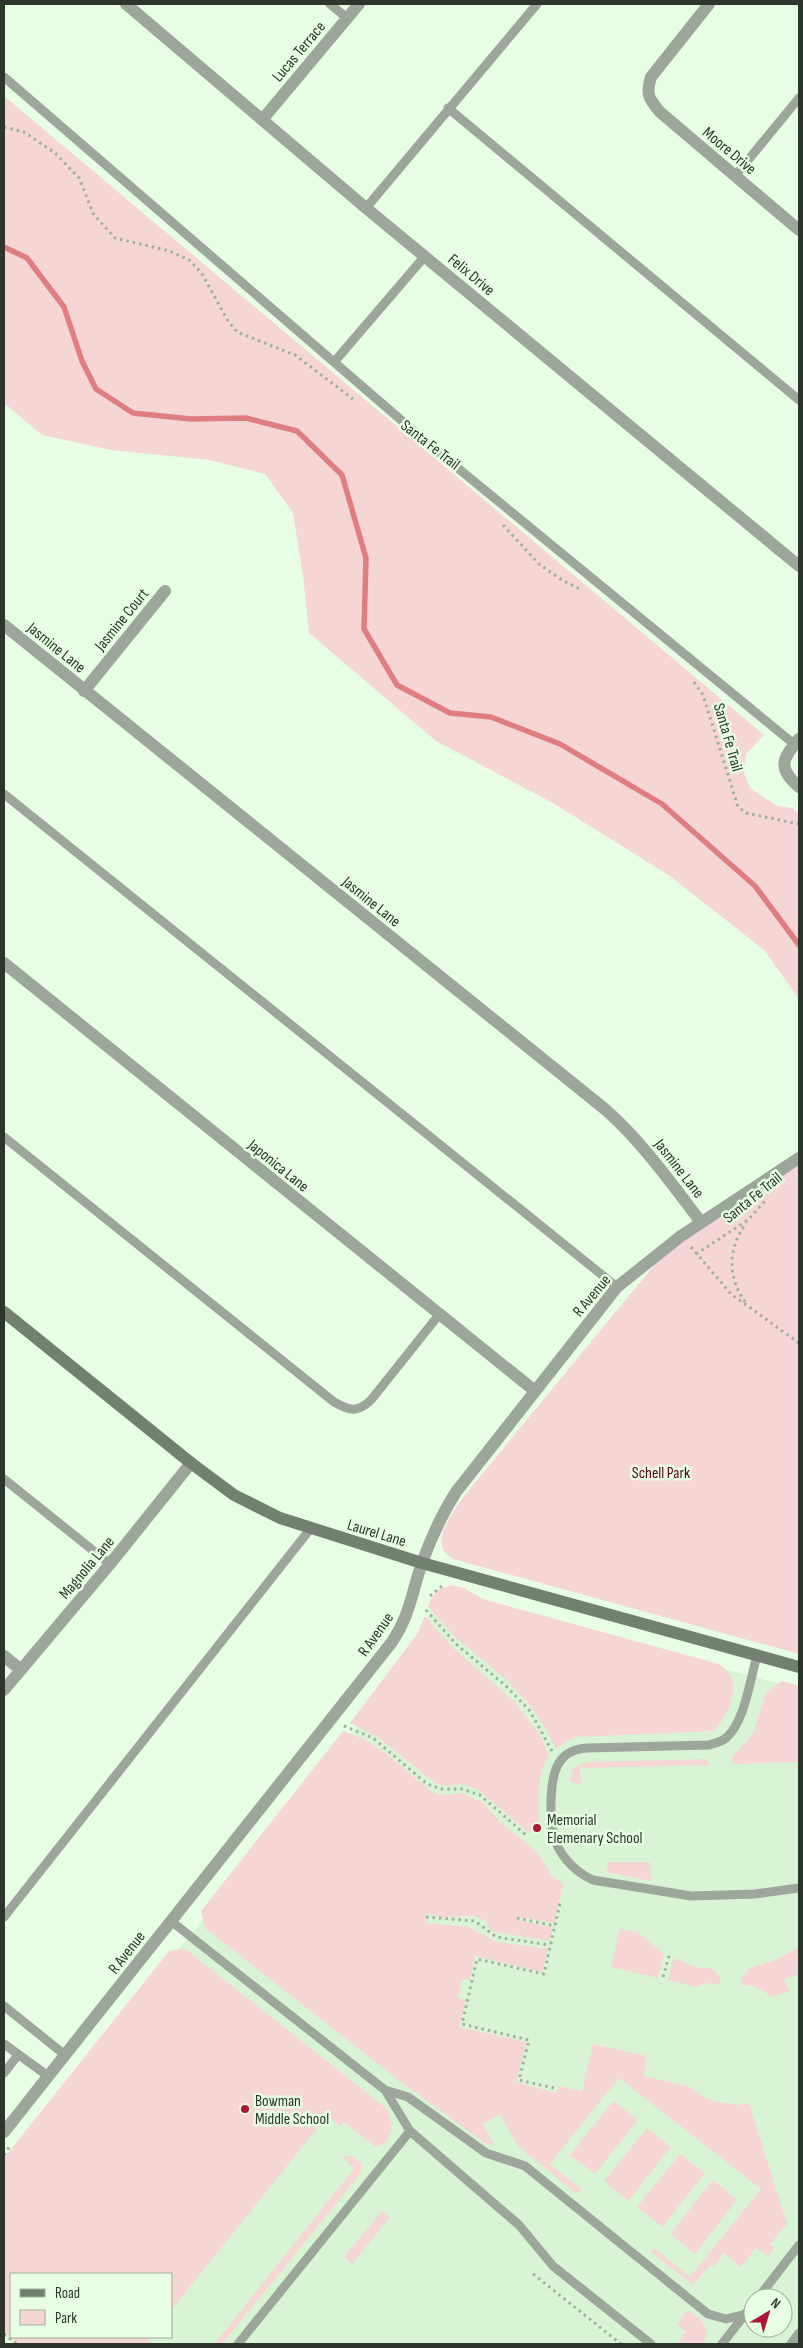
<svg xmlns="http://www.w3.org/2000/svg" width="803" height="2348" font-family="'Sofia Sans Condensed',sans-serif">
	<style>
		.built { fill: #d9f4d4; fill-rule: evenodd }
		.green { fill: #f5d6d5 }
		.lines { fill: none; stroke-linecap: round; stroke-linejoin: round }
		.stream { stroke: #df7e81; stroke-width: 5.5 }
		.path { stroke: #9fb09c; stroke-width: 3; stroke-dasharray: 2.5 4; stroke-linecap: butt }
		.lane { stroke: #9da69b; stroke-width: 9 }
		.street { stroke: #9da69b; stroke-width: 12 }
		.secondary { stroke: #728070; stroke-width: 12 }
		.poi-dot { fill: #ac1633; stroke: #e8fee4; stroke-width: 2 }
		.labels { text-anchor: middle; stroke-width: 5; stroke-linejoin: round; paint-order: stroke }
		.street-label { font-size: 16px; fill: #2d362c; stroke: #e8fee4 }
		.park-label { font-size: 16px; fill: #5b0014; stroke: #e8fee4 }
		.poi-label { font-size: 16px; fill: #2d362c; stroke: #e8fee4; text-anchor: start }
	</style>
	<rect width="100%" height="100%" fill="#e8fee4"/>
	<path class="built" d="M 437,1591 L 799,1689 L 799,2344 L 14,2344 L 4,2336 L 4,2160 L 202,1921 L 394,1679 L 418,1642 ZM 11,2274 L 171,2274 L 171,2337 L 11,2337 ZM 753,2298 L 783,2298 L 783,2328 L 753,2328 Z"/>
	<path class="green" d="M 4,96 L 764,735 L 746,754 L 744,773 L 750,788 L 777,806 L 792,808 L 799,814 L 799,999 L 764,950 L 670,876 L 553,803 L 436,741 L 309,633 L 303,576 L 293,513 L 265,474 L 209,460 L 111,450 L 42,435 L 4,403 Z
		M 799,1165 L 799,1654 L 453,1559 C 427,1544 452,1514 464,1496 L 656,1263 L 691,1236 Z
		M 452,1585 L 464,1588 L 483,1599 L 719,1664 C 724,1668 730,1673 732,1679 C 737,1693 725,1723 713,1731 L 575,1737 L 556,1748 L 536,1713 L 508,1681 L 455,1637 L 428,1607 C 433,1592 437,1589 452,1585 Z
		M 425,1616 L 452,1647 L 516,1703 L 539,1734 L 549,1755 C 535,1778 539,1803 539,1829 L 528,1832 L 477,1789 L 462,1784 L 443,1786 L 435,1783 L 379,1738 L 350,1723 L 417,1634 Z
		M 782,1681 L 799,1686 L 799,1762 L 732,1764 L 733,1756 L 753,1734 L 766,1692 Z
		M 343,1731 L 363,1739 L 384,1752 L 432,1792 L 441,1795 L 462,1793 L 482,1802 L 500,1822 L 537,1852 L 552,1876 L 563,1884 L 554,1923 L 518,1917 L 517,1920 L 553,1928 L 550,1941 L 495,1932 L 489,1928 L 486,1921 L 475,1916 L 441,1917 L 426,1914 L 425,1923 L 469,1927 L 496,1942 L 548,1949 L 542,1972 L 475,1956 L 470,1981 L 462,1979 L 458,1998 L 466,2000 L 459,2027 L 527,2042 L 516,2082 L 556,2093 L 558,2086 L 582,2091 L 593,2044 L 647,2056 L 644,2076 L 690,2087 L 705,2098 L 717,2102 L 739,2105 L 749,2103 L 787,2224 L 770,2244 L 774,2248 L 768,2256 L 756,2248 L 741,2267 L 724,2253 L 713,2267 L 710,2265 L 693,2285 L 651,2252 L 654,2248 L 690,2277 L 761,2189 L 619,2078 L 550,2164 L 581,2189 L 577,2194 L 518,2146 L 500,2114 L 483,2124 L 494,2145 L 486,2144 L 397,2079 L 205,1928 L 201,1911 Z
		M 708,1759 L 709,1765 L 580,1768 L 581,1784 L 573,1783 L 570,1780 L 572,1769 L 586,1762 Z
		M 608,1862 L 650,1862 L 651,1881 L 606,1872 Z
		M 620,1929 L 639,1933 L 664,1954 L 658,1978 L 611,1967 Z
		M 799,1947 L 799,1974 L 784,1979 L 790,1991 L 771,1997 C 762,1989 754,1985 742,1985 L 742,1978 L 750,1968 L 775,1960 Z
		M 181,1949 L 188,1951 L 386,2108 C 394,2121 394,2136 381,2146 L 374,2146 L 344,2122 L 340,2126 L 327,2116 L 172,2309 L 171,2274 L 11,2274 L 11,2337 L 149,2337 L 148,2339 L 153,2344 L 19,2344 L 4,2332 L 4,2158 L 169,1951 Z
		M 673,1958 L 699,1968 L 711,1968 L 720,1977 L 720,1985 L 708,1983 L 695,1987 L 668,1980 Z
		M 613,2101 L 638,2120 L 595,2174 L 570,2155 Z
		M 647,2128 L 671,2147 L 628,2201 L 604,2181 Z
		M 680,2154 L 705,2173 L 662,2227 L 637,2207 Z
		M 346,2156 L 351,2156 L 361,2163 L 361,2173 L 222,2344 L 215,2343 L 354,2169 L 343,2158 Z
		M 713,2180 L 737,2200 L 695,2254 L 670,2234 Z
		M 382,2211 L 390,2217 L 352,2264 L 344,2257 Z
		M 687,2310 C 701,2317 712,2328 703,2344 L 677,2344 L 686,2331 L 677,2324 Z"/>
	<g class="lines">
		<path class="stream" d="M 4,247 L 27,258 L 64,307 L 82,361 L 96,389 L 133,413 L 191,419 L 246,418 L 297,431 L 342,475 L 366,558 L 364,629 L 397,685 L 450,713 L 491,717 L 560,744 L 662,804 L 755,886 L 799,945"/>
		<path class="path" d="M 4,127 L 24,132 L 55,153 L 79,178 L 94,215 L 115,238 L 170,251 L 189,260 L 201,272 L 228,321 L 237,332 L 295,355 L 353,399
			M 503,525 L 540,565 L 562,580 L 582,590
			M 694,682 L 703,695 L 738,807 L 746,813 L 799,824
			M 691,1247 L 731,1294 L 799,1343
			M 696,1254 L 748,1220 L 766,1200
			M 745,1302 C 727,1276 728,1249 746,1223
			M 430,1596 L 442,1586
			M 426,1610 L 456,1644 L 506,1686 L 530,1711 L 552,1751
			M 344,1726 L 373,1738 L 427,1784 L 441,1789 L 462,1789 L 480,1795 L 526,1835
			M 426,1917 L 475,1921 L 496,1937 L 550,1945
			M 517,1918 L 555,1926
			M 663,1977 L 669,1956
			M 554,2088 L 519,2080 L 529,2040 L 462,2024 L 477,1959 L 544,1974 L 560,1903
			M 4,2155 L 10,2146
			M 533,2274 L 621,2344
			M 4,2334 L 17,2344"/>
		<path class="lane" d="M 330,4 L 347,18
			M 4,77 L 437,451 L 794,744
			M 448,108 L 799,400
			M 735,176 L 799,98
			M 366,208 L 537,4
			M 335,361 L 425,256
			M 4,794 L 617,1287
			M 4,1137 L 334,1402 C 350,1411 357,1413 371,1400 L 438,1316
			M 4,1479 L 110,1564
			M 757,1656 C 750,1679 745,1721 727,1737 C 722,1742 715,1743 709,1745 L 587,1748 C 577,1749 568,1751 561,1760 C 548,1776 549,1825 556,1843 C 563,1859 577,1873 593,1880 L 691,1896 L 755,1894 L 799,1888
			M 4,1917 L 311,1528
			M 171,1921 L 385,2090 L 408,2097 L 486,2153 L 525,2166 L 708,2314 L 726,2319 L 746,2314
			M 4,2006 L 65,2055
			M 4,2044 L 48,2076
			M 4,2073 L 18,2055
			M 385,2090 L 410,2131 L 519,2225 L 553,2266 L 651,2344
			M 758,2298 L 799,2245
			M 238,2344 L 410,2131
			M 722,2344 L 753,2304
			M 791,2344 L 799,2333"/>
		<path class="street" d="M 126,4 L 366,208 L 799,566
			M 709,4 L 651,77 C 646,94 648,98 660,112 L 799,230
			M 262,120 L 359,4
			M 4,625 L 606,1110 C 643,1143 671,1183 701,1222
			M 84,691 L 165,591
			M 799,739 C 781,760 778,768 799,787
			M 4,963 L 535,1391
			M 4,1656 L 21,1670
			M 4,1690 L 110,1564 L 191,1463
			M 4,2132 L 392,1642 C 411,1613 411,1594 422,1563 C 431,1538 442,1514 456,1492 L 617,1287 L 681,1236 L 799,1158"/>
		<path class="secondary" d="M 4,1312 L 191,1463 L 234,1495 L 280,1518 L 422,1563 L 799,1667"/>
	</g>
	<g class="poi-dot">
		<circle cx="537" cy="1828" r="5"/>
		<circle cx="245" cy="2109" r="5"/>
	</g>
	<g class="labels">
		<g class="street-label">
			<text transform="translate(298 51) rotate(-50)" y="6">Lucas Terrace</text>
			<text transform="translate(730 150) rotate(40)" y="6">Moore Drive</text>
			<text transform="translate(472 274) rotate(40)" y="6">Felix Drive</text>
			<text transform="translate(431 444) rotate(38)" y="6">Santa Fe Trail</text>
			<text transform="translate(121 619) rotate(-51)" y="6">Jasmine Court</text>
			<text transform="translate(57 647) rotate(39)" y="6">Jasmine Lane</text>
			<text transform="translate(729 737) rotate(74)" y="6">Santa Fe Trail</text>
			<text transform="translate(372 901) rotate(39)" y="6">Jasmine Lane</text>
			<text transform="translate(279 1165) rotate(39)" y="6">Japonica Lane</text>
			<text transform="translate(680 1168) rotate(52)" y="6">Jasmine Lane</text>
			<text transform="translate(752 1197) rotate(-39)" y="6">Santa Fe Trail</text>
			<text transform="translate(591 1295) rotate(-50)" y="6">R Avenue</text>
			<text transform="translate(377 1532) rotate(17)" y="6">Laurel Lane</text>
			<text transform="translate(86 1567) rotate(-50)" y="6">Magnolia Lane</text>
			<text transform="translate(375 1634) rotate(-55)" y="6">R Avenue</text>
			<text transform="translate(126 1952) rotate(-52)" y="6">R Avenue</text>
		</g>
		<g class="park-label">
			<text x="661" y="1478">Schell Park</text>
		</g>
		<g class="poi-label">
			<text x="547" y="1825">Memorial<tspan x="547" dy="18">Elemenary School</tspan></text>
			<text x="255" y="2106">Bowman<tspan x="255" dy="18">Middle School</tspan></text>
		</g>
	</g>
	<rect width="803" height="2348" fill="none" stroke="#2d362c" stroke-width="10"/>
	<rect x="10" y="2273" width="162" height="65" fill="#e8fee4" stroke="#9dae9a"/>
	<rect x="20" y="2289" width="25" height="8" fill="#728070" stroke="#9dae9a"/>
	<text x="55" y="2298" font-size="15" fill="#2d362c">Road</text>
	<rect x="20" y="2310" width="25" height="15" fill="#f5d6d5" stroke="#9dae9a"/>
	<text x="55" y="2323" font-size="15" fill="#2d362c">Park</text>
	<g transform="translate(768 2313) rotate(38)"><circle r="24" fill="#e8fee4" stroke="#9dae9a"/>
	<path d="M0-4L9 19L0 12L-9 19Z" fill="#ac1633"/>
	<text y="-8" font-size="14" font-weight="bold" text-anchor="middle" fill="#2d362c">N</text>
	</g>
</svg>
